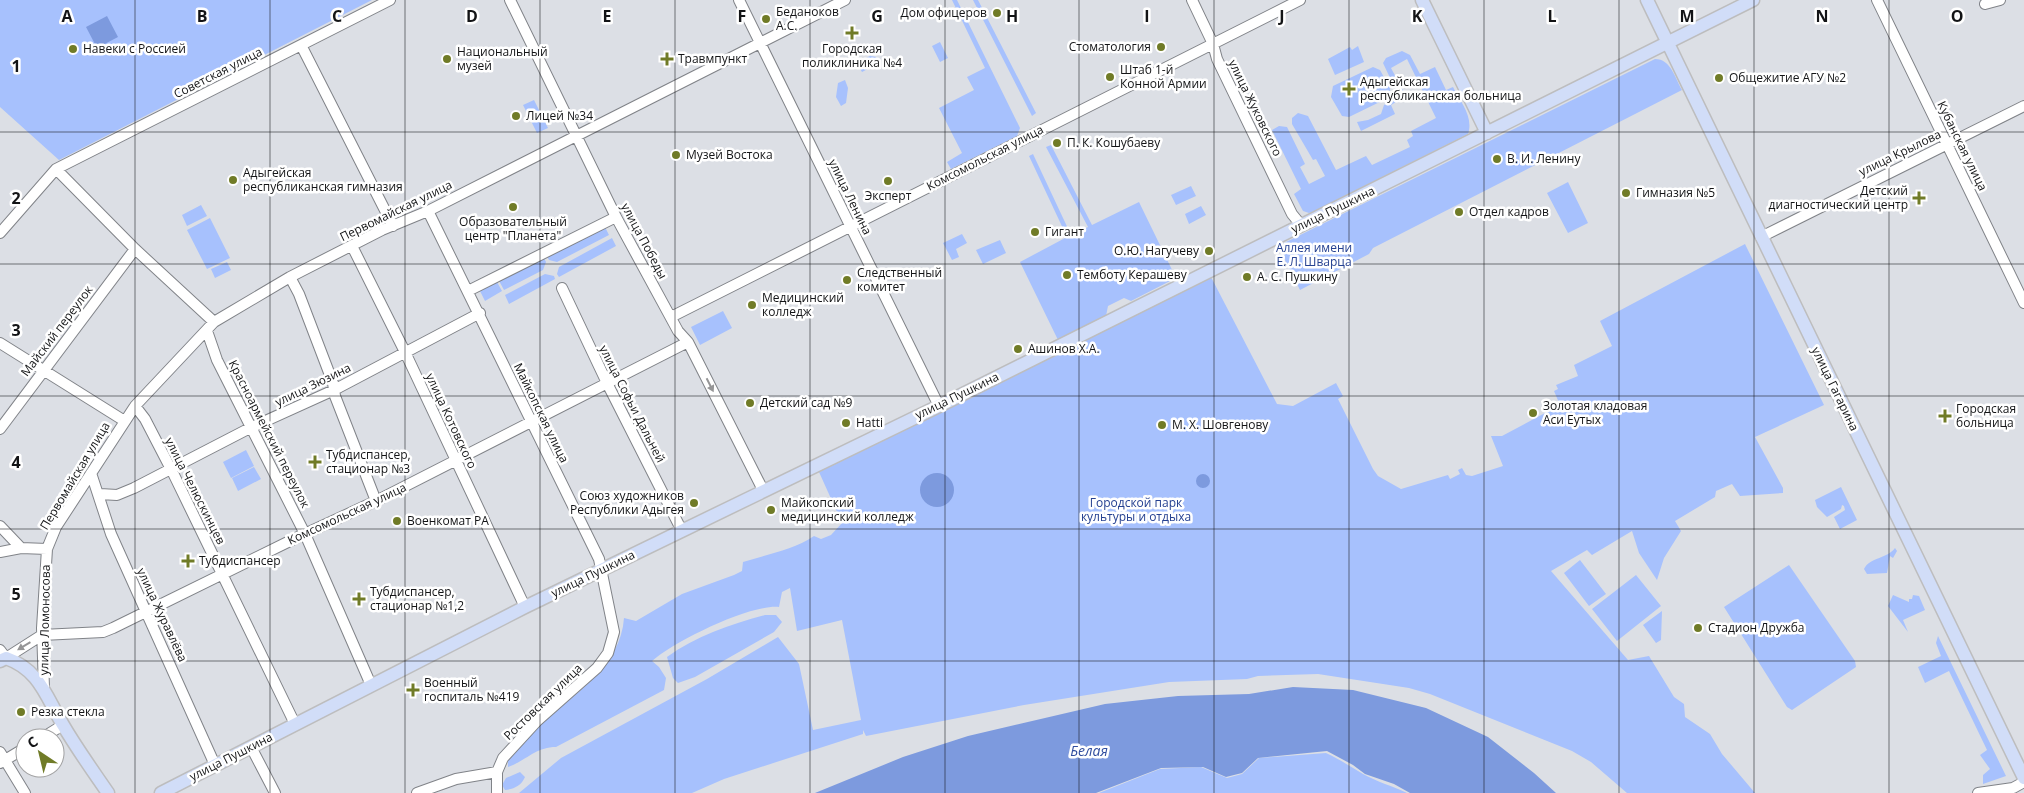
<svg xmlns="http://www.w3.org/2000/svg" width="2024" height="793" font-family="'Open Sans',sans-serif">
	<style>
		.green { fill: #a7c1fd }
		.water { fill: #7d9ade }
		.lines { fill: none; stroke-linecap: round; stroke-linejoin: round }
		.minor-casing { stroke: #808388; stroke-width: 12 }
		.major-casing { stroke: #bdbdbe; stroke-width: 15 }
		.minor { stroke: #fff; stroke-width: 10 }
		.major { stroke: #d1ddf8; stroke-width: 12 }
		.oneway { fill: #959596 }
		.grid { fill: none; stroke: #131416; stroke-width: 1; stroke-opacity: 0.55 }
		.poi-dot { fill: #707b27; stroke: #fff; stroke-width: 2 }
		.labels { text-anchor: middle; stroke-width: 5; stroke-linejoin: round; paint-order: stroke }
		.poi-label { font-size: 12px; fill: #131416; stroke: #fff; text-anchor: start }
		.street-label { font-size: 12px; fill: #131416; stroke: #fff }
		.park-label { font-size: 12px; fill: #254191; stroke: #fff }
		.water-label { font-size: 14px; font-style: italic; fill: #304d9e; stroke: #fff }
		.grid-label { font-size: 16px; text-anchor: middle; font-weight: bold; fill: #131416; stroke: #fff; stroke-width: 5; stroke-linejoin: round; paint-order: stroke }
	</style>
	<rect width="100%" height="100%" fill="#dcdfe5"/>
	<path class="green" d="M 0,0 L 372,0 L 59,160 L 0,107 Z
		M 952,0 L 957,0 L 1020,128 L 1017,136 L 951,169 L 947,162 L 962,153 L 939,108 L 974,90 L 967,77 L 985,68 Z
		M 973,0 L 978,0 L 1036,113 L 1032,116 Z
		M 940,42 L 948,58 L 940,62 L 932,46 Z
		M 1358,46 L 1364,62 L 1335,75 L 1328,59 L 1350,47 L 1352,50 Z
		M 1402,51 L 1410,55 L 1420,74 L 1435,67 L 1446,90 L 1453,87 C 1460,101 1474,117 1468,134 L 1315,211 L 1309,213 L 1303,211 L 1294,194 L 1301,189 L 1272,130 L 1279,126 L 1287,127 L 1305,164 L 1300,167 L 1309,184 L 1325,176 L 1316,159 L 1313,160 L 1292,124 L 1292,118 L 1298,113 L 1308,116 L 1336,170 L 1366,156 L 1372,165 L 1410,147 L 1407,140 L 1413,136 L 1411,131 L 1436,118 L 1407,59 L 1391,68 L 1406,96 L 1391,105 L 1395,114 L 1361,131 L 1357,122 L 1368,120 L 1381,114 L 1384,105 L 1399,97 L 1383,63 L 1386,58 Z
		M 870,56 L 876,57 L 879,63 L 862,72 L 857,63 Z
		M 1655,59 C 1671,59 1675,78 1682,90 L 1373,248 L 1369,254 L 1300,290 L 1278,246 Z
		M 1373,67 L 1380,70 L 1390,88 L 1390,97 L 1349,117 L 1342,116 L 1331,97 L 1333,86 Z
		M 845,80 L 848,88 L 846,103 L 841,106 L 836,97 L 838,83 Z
		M 534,100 L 548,128 L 537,133 L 523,105 Z
		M 1051,145 L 1092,225 L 1139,202 L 1176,278 L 1131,301 L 1124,298 L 1108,306 L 1106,316 L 1058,340 L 1020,262 L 1067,237 L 1029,156 L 1033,154 L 1071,235 L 1088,227 L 1046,147 Z
		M 1568,182 L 1588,223 L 1568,233 L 1547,193 Z
		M 1191,186 L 1196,196 L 1176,205 L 1171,195 Z
		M 201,205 L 207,216 L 187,226 L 182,215 Z
		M 1201,206 L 1206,215 L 1189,224 L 1185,214 Z
		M 210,218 L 230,258 L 207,269 L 187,230 Z
		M 604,225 L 609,235 L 557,262 L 549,260 L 546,255 Z
		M 962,234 L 967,243 L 956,249 L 959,257 L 952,260 L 943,243 Z
		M 612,238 L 616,246 L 559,277 L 557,274 L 559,267 Z
		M 1000,240 L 1006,253 L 983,264 L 976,250 Z
		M 1745,244 L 1824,405 L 1755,437 L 1783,488 L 1783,493 L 1740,496 L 1732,484 L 1716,491 L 1715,497 L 1675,521 L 1681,531 L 1664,558 L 1657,580 L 1639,553 L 1632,531 L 1592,555 L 1587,550 L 1551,571 L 1628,660 L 1649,656 L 1674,697 L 1684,704 L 1685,717 L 1710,734 L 1722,754 L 1755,793 L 1627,793 L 1591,762 L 1572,751 L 1430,694 L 1409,688 L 1318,674 L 1258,676 L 1247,679 L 1169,682 L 1024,705 L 866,736 L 863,730 L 863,734 L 724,779 L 692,793 L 519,793 L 561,758 L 707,679 L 778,637 L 799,664 L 813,730 L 861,720 L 842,620 L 797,631 L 790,588 L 782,592 L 779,607 C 750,604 675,641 652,661 L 659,667 L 666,678 L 664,690 L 556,747 C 536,747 527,760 508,767 L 508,757 C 519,746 530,734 541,724 C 574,694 621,666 624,618 L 636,621 L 682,594 L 734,575 L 742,571 L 743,562 C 768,554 793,550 814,536 L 821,539 L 831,535 L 842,523 L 819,472 L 1211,277 L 1277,404 L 1293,406 L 1336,383 L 1343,396 L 1338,399 L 1373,469 L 1378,476 L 1401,489 L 1448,475 L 1450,479 L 1460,474 L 1458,470 L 1462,468 L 1466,475 L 1472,476 L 1503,466 L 1491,436 L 1502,436 L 1560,405 L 1554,391 L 1558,389 L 1556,385 L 1578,376 L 1574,365 L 1612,346 L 1600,321 Z
		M 543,256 L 546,262 L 543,270 L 504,290 L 498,279 Z
		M 227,262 L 231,270 L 215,278 L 211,269 Z
		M 545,274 L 554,276 L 555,279 L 509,304 L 505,295 Z
		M 497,282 L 502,291 L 485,301 L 480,291 Z
		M 723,311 L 732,328 L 700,345 L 691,327 Z
		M 246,450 L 254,466 L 231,478 L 223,462 Z
		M 254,467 L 261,479 L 238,491 L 232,478 Z
		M 1841,487 L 1857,520 L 1840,529 L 1834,517 L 1845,510 L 1844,506 L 1842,505 L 1841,509 L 1827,517 L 1817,507 L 1815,500 Z
		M 1895,548 L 1897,551 L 1893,558 L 1890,556 L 1887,573 L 1867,574 L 1864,569 C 1870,557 1887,559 1895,548 Z
		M 1580,560 L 1606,594 L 1589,606 L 1564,573 Z
		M 1789,565 L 1855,661 L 1856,667 L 1792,710 L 1787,707 L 1724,607 Z
		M 1636,575 L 1661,606 L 1617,641 L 1592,609 Z
		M 1893,595 L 1909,602 L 1909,599 L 1912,599 L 1913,595 L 1919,596 L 1925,610 L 1903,620 L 1908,632 L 1888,606 Z
		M 1662,611 L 1661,640 L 1656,643 L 1643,625 Z
		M 765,615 L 776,615 L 782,622 L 774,632 L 695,677 L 678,683 L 673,678 L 667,657 C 696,636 731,624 765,615 Z
		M 1938,636 L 2006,776 L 1983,784 L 1983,775 L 1990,769 L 1980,755 L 1987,750 L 1949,671 L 1925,683 L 1918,667 L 1941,656 L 1936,643 Z
		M 1326,753 C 1339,759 1351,767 1363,774 C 1377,782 1393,786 1407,793 L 1099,793 L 1160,769 L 1201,767 L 1227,778 L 1242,774 L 1259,758 Z
		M 520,772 L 525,777 C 521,786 514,789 505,790 L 502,785 L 506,778 Z"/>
	<path class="water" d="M 107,16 L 118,37 L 97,48 L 86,27 Z
		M920 490a17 17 0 1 1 34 0a17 17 0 1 1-34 0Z
		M1196 481a7 7 0 1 1 14 0a7 7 0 1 1-14 0Z
		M 1293,687 L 1353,690 L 1426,708 L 1488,737 L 1534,773 L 1556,793 L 1410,793 L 1394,784 L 1365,774 L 1353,765 L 1327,751 L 1258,758 L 1242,773 L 1226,777 L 1203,767 L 1161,768 L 1096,793 L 815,793 L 903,757 L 968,736 L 1105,704 L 1178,696 L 1249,694 Z"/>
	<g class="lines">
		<g class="minor-casing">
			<path id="minor" d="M 510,0 L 616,217 L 678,331 L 688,342 L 763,490
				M 739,0 L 939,406
				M 1192,0 L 1213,44 L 1217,59 L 1292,214 L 1301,225
				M 1877,0 L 2024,303
				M 1985,4 L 2000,0
				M 301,45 L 393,226
				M 56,169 L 135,249 L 214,322
				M 428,211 L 599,559 L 614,632 L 608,653 L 597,668 L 537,721 L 503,758 L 497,772 L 497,793
				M 0,233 L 56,169 L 390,0
				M 1761,237 L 2024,106
				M 352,246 L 405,352 L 525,607
				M 290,277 L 299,294 L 333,383 L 335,396 L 376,501
				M 562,288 L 607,383 L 682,531
				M 468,291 L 616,217
				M 671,317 L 1300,0
				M 207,331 L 217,360 L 305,534 L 371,685
				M 0,343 L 123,420
				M 135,406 L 145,419 L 174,475 L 295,724
				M 0,429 L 135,249
				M 91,473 L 111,534 L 215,765
				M 100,494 L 117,495 L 134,488 L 250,428 L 334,390 L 480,313
				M 0,526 L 21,548 L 47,549
				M 0,552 L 21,548
				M 0,650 L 6,658 L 42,635 L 103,632 L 113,628 L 296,538 L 376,501 L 688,342
				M 44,688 L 42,628 L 47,549 L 56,527 L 135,406 L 214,322 L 290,277 L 382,230 L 428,211 L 845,0
				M 42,738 L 63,725
				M 251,747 L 275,793
				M 0,752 L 25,793
				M 0,763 L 25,748
				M 417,793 L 456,779 L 497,772
				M 1978,793 L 2013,788 L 2024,782"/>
		</g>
		<g class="major-casing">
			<path id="major" d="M 1422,0 L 1487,133
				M 1647,0 L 2024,778
				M 0,661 L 6,658 C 40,670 46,697 63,725 C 77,749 93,771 108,793
				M 161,793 L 525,607 L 939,406 L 1753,0"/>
		</g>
		<use href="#minor" class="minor"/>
		<use href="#major" class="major"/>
	</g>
	<defs><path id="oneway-solid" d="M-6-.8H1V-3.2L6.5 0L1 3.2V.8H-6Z" transform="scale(1.25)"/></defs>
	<g class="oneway">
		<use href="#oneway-solid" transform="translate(710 385) rotate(63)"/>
		<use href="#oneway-solid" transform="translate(24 646) rotate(149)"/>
	</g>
	<path class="grid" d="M 135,0 L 135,793M 270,0 L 270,793M 405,0 L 405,793M 540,0 L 540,793M 675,0 L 675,793M 810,0 L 810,793M 945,0 L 945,793M 1079,0 L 1079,793M 1214,0 L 1214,793M 1349,0 L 1349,793M 1484,0 L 1484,793M 1619,0 L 1619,793M 1754,0 L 1754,793M 1889,0 L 1889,793M 0,132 L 2024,132M 0,264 L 2024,264M 0,396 L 2024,396M 0,529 L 2024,529M 0,661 L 2024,661"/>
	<g class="poi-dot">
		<circle cx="997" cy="13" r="5"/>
		<circle cx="766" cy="19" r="5"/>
		<path d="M849.5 25.5h5v5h5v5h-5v5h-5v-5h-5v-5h5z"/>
		<circle cx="1161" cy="47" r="5"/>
		<circle cx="73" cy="49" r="5"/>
		<circle cx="447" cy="59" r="5"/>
		<path d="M664.5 51.5h5v5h5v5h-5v5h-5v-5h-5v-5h5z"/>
		<circle cx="1110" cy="77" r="5"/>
		<circle cx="1719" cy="78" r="5"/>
		<path d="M1346.5 81.5h5v5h5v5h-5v5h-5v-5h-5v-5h5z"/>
		<circle cx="516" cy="116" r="5"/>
		<circle cx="1057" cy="143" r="5"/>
		<circle cx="676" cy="155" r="5"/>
		<circle cx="1497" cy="159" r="5"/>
		<circle cx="233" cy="180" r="5"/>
		<circle cx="888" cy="181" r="5"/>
		<circle cx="1626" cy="193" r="5"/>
		<path d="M1916.5 190.5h5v5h5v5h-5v5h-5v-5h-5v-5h5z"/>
		<circle cx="513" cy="207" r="5"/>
		<circle cx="1459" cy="212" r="5"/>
		<circle cx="1035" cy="232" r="5"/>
		<circle cx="1209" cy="251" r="5"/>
		<circle cx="1067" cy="275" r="5"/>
		<circle cx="1247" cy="277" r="5"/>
		<circle cx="847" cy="280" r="5"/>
		<circle cx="752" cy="305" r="5"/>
		<circle cx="1018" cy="349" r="5"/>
		<circle cx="750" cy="403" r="5"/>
		<circle cx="1533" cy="413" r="5"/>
		<path d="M1942.5 408.5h5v5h5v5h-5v5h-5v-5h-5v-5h5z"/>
		<circle cx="846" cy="423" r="5"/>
		<circle cx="1162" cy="425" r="5"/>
		<path d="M312.5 454.5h5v5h5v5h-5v5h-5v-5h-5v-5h5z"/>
		<circle cx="694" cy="503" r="5"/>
		<circle cx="771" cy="510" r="5"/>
		<circle cx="397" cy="521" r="5"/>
		<path d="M185.5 553.5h5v5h5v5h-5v5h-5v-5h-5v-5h5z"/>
		<path d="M356.5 591.5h5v5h5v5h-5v5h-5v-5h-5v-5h5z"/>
		<circle cx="1698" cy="628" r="5"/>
		<path d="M410.5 682.5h5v5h5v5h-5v5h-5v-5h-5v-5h5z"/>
		<circle cx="21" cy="712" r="5"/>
	</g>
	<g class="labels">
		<g class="poi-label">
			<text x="776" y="16">Беданоков<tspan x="776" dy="14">А.С.</tspan></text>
			<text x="987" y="17" text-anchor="end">Дом офицеров</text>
			<text x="1151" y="51" text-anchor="end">Стоматология</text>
			<text x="83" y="53">Навеки с Россией</text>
			<text x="852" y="53" text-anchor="middle">Городская<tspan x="852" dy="14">поликлиника №4</tspan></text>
			<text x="457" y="56">Национальный<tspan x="457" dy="14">музей</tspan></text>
			<text x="678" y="63">Травмпункт</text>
			<text x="1120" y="74">Штаб 1-й<tspan x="1120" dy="14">Конной Армии</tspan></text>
			<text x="1729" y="82">Общежитие АГУ №2</text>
			<text x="1360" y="86">Адыгейская<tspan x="1360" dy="14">республиканская больница</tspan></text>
			<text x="526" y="120">Лицей №34</text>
			<text x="1067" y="147">П. К. Кошубаеву</text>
			<text x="686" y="159">Музей Востока</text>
			<text x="1507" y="163">В. И. Ленину</text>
			<text x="243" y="177">Адыгейская<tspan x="243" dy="14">республиканская гимназия</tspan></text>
			<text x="1908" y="195" text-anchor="end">Детский<tspan x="1908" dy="14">диагностический центр</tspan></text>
			<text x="1636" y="197">Гимназия №5</text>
			<text x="888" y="200" text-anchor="middle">Эксперт</text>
			<text x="1469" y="216">Отдел кадров</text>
			<text x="513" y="226" text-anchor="middle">Образовательный<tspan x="513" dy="14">центр "Планета"</tspan></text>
			<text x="1045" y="236">Гигант</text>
			<text x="1199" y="255" text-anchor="end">О.Ю. Нагучеву</text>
			<text x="857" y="277">Следственный<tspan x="857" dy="14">комитет</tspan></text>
			<text x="1077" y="279">Темботу Керашеву</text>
			<text x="1257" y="281">А. С. Пушкину</text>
			<text x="762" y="302">Медицинский<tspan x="762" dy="14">колледж</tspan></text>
			<text x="1028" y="353">Ашинов Х.А.</text>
			<text x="760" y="407">Детский сад №9</text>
			<text x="1543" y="410">Золотая кладовая<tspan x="1543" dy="14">Аси Еутых</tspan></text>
			<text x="1956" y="413">Городская<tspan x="1956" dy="14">больница</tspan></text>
			<text x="856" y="427">Hatti</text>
			<text x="1172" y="429">М. Х. Шовгенову</text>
			<text x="326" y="459">Тубдиспансер,<tspan x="326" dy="14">стационар №3</tspan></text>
			<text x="684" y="500" text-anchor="end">Союз художников<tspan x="684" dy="14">Республики Адыгея</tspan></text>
			<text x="781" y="507">Майкопский<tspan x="781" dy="14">медицинский колледж</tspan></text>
			<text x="407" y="525">Военкомат РА</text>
			<text x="199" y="565">Тубдиспансер</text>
			<text x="370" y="596">Тубдиспансер,<tspan x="370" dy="14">стационар №1,2</tspan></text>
			<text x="1708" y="632">Стадион Дружба</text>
			<text x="424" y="687">Военный<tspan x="424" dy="14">госпиталь №419</tspan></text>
			<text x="31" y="716">Резка стекла</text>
		</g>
		<g class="street-label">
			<text transform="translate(218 73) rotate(-27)" y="4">Советская улица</text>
			<text transform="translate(1255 108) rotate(64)" y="4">улица Жуковского</text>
			<text transform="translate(1962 146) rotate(64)" y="4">Кубанская улица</text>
			<text transform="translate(1900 153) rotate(-26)" y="4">улица Крылова</text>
			<text transform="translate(985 158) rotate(-27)" y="4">Комсомольская улица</text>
			<text transform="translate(850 197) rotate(64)" y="4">улица Ленина</text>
			<text transform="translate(1333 210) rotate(-26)" y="4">улица Пушкина</text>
			<text transform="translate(396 211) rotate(-26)" y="4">Первомайская улица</text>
			<text transform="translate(644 241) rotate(62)" y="4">улица Победы</text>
			<text transform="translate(57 331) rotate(-53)" y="4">Майский переулок</text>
			<text transform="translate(313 385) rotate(-26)" y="4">улица Зюзина</text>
			<text transform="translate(1835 389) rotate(64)" y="4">улица Гагарина</text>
			<text transform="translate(957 396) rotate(-26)" y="4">улица Пушкина</text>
			<text transform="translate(632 404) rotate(63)" y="4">улица Софьи Дальней</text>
			<text transform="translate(541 413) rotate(64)" y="4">Майкопская улица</text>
			<text transform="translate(451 421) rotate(65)" y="4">улица Котовского</text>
			<text transform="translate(269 434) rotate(63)" y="4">Красноармейский переулок</text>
			<text transform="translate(75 476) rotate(-59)" y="4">Первомайская улица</text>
			<text transform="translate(195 491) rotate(63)" y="4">улица Челюскинцев</text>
			<text transform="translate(347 514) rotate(-25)" y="4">Комсомольская улица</text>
			<text transform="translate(593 574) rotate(-26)" y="4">улица Пушкина</text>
			<text transform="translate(162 615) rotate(65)" y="4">улица Журавлёва</text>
			<text transform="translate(45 620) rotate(-89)" y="4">улица Ломоносова</text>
			<text transform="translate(543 702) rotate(-44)" y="4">Ростовская улица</text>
			<text transform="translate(231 757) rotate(-27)" y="4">улица Пушкина</text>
		</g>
		<g class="park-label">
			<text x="1314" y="252">Аллея имени<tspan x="1314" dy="14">Е. Л. Шварца</tspan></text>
			<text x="1136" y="507">Городской парк<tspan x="1136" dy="14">культуры и отдыха</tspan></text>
		</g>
		<g class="water-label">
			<text x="1089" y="756">Белая</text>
		</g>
	</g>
	<g class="grid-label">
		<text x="67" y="22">A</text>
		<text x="202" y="22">B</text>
		<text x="337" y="22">C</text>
		<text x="472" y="22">D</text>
		<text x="607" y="22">E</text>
		<text x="742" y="22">F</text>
		<text x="877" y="22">G</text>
		<text x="1012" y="22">H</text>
		<text x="1147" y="22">I</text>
		<text x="1282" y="22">J</text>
		<text x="1417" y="22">K</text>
		<text x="1552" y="22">L</text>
		<text x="1687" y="22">M</text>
		<text x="1822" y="22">N</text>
		<text x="1957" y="22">O</text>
		<text x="16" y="72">1</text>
		<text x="16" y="204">2</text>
		<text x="16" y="336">3</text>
		<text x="16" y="468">4</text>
		<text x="16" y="600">5</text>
	</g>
	<g transform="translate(40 753) rotate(325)"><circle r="24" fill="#ffffff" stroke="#a1a1a2"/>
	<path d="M0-4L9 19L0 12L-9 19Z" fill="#707b27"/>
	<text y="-8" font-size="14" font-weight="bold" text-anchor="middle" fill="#131416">С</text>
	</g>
</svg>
